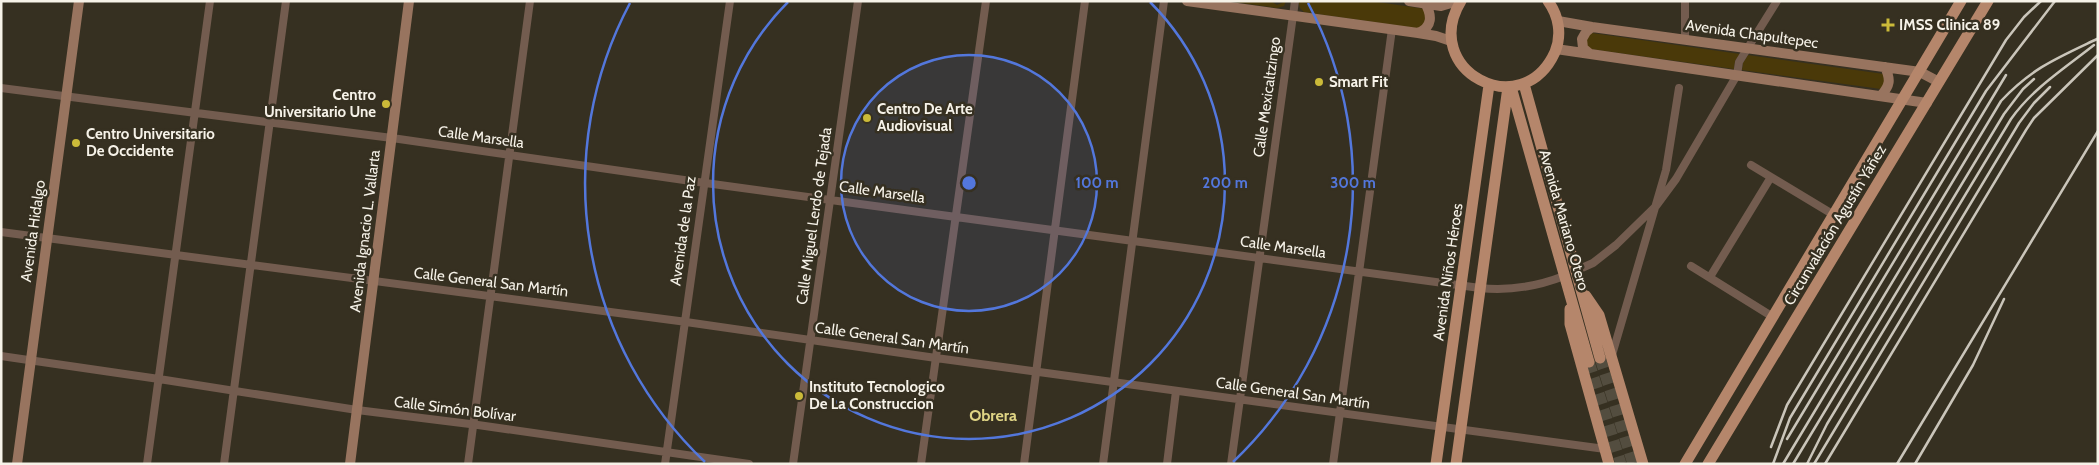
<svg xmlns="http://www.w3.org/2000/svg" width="2099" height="465" font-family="Cabin,sans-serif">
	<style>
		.green { fill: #4a3909 }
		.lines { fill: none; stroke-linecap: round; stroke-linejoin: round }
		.primary-tunnel { stroke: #534d3f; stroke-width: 11; stroke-dasharray: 11 5.5; stroke-linecap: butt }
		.street { stroke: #735c4f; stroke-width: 8 }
		.secondary { stroke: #98745f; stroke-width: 10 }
		.primary { stroke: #b5866b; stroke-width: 11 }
		.rail { stroke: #cac5ba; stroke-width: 2.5 }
		.ring { fill: none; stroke: #5377dc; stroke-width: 2.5 }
		.poi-dot { fill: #cbba39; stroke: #363021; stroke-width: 2 }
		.labels { text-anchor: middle; stroke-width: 5; stroke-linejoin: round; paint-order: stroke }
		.poi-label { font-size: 15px; font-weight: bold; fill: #f6f2e8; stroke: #363021; text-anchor: start }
		.street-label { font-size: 15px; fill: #f6f2e8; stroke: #363021 }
		.neighbourhood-label { font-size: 16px; font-weight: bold; fill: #ded384; stroke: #363021 }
		.centre { fill: #5377dc; stroke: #363021; stroke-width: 2.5 }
		.ring-label { font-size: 15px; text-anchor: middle; font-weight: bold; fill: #5377dc; stroke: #363021; stroke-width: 5; stroke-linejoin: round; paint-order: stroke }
	</style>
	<rect width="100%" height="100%" fill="#363021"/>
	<path class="green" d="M 1226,1 L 1271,1 L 1277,5 L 1286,1 L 1284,6 L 1277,8 Z
		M 1298,1 L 1371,1 L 1425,9 L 1428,13 L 1422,29 L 1304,12 L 1300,8 Z
		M 1592,33 L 1740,54 L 1735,61 L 1734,69 L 1590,49 L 1586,46 L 1585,38 Z
		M 1748,55 L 1884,74 L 1887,77 L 1881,89 L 1742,70 L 1743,63 Z"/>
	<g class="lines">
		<path class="primary-tunnel" d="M 1600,358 L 1633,464
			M 1589,362 L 1621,464"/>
		<path class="street" d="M 1685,40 L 1685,1
			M 1,88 L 392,138 L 698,182 L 1480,288 C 1510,291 1536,287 1564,276
			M 1751,165 L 1834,215
			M 1,232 L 679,321 L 936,358 L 1605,449
			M 1691,266 L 1773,317
			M 1575,271 L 1593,263 L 1616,245 L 1656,206 L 1676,179 L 1737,75 L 1739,62 L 1777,1
			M 1710,277 L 1771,177
			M 1612,355 L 1666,170 L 1679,88
			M 1,356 L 159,379 L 357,410 L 478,425 L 749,464
			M 147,464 L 210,1
			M 224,464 L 286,1
			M 468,464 L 530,1
			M 665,464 L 730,1
			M 793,464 L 858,1
			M 921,464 L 986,1
			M 1024,464 L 1085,1
			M 1103,464 L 1164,1
			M 1167,464 L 1176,391
			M 1231,464 L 1295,1
			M 1333,464 L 1392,29"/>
		<path class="secondary" d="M 1187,1 L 1418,33 L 1436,36 L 1451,41
			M 1409,1 L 1441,6 L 1458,1
			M 1558,21 L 1592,27 L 1920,72 L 1939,82
			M 1418,33 C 1433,27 1432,15 1425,3
			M 1556,49 L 1927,103
			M 1589,53 L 1583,48 L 1582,39 L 1586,32 L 1592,27
			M 1881,96 C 1890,85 1891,80 1885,67
			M 17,464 L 79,1
			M 350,464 L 409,1"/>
		<path class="primary" d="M 1461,1 C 1419,70 1522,125 1555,52 C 1562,35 1559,16 1548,1
			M 1524,84 L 1600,358
			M 1511,87 L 1589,362
			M 1586,296 L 1599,315 L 1643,464
			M 1570,309 L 1570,324 L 1609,464
			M 1436,464 L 1489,85
			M 1456,464 L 1508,87
			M 1685,464 L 1961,1
			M 1708,464 L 1988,1"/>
		<path class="rail" d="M 1787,439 L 2006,75
			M 1771,447 L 1787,405 L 2006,40 L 2024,17 L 2041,1
			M 1773,464 L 1790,418 L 1986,91 L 2055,1
			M 1783,464 L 2001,101 C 2032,68 2057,58 2097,39
			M 1793,464 L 2004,114 L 2023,89 L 2034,79
			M 1807,464 L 1827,424 L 2011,119 C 2033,88 2065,68 2094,45
			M 1814,464 L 2019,123 L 2034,103 L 2050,87
			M 1825,464 L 2026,130 L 2034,118 L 2098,55
			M 1897,464 L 2098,131
			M 1915,464 L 1973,365 L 2004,299"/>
	</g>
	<circle cx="969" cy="183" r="128" fill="#5377dc" fill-opacity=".12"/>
	<g class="ring">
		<circle cx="969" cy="183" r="128"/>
		<path d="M1150 2A256 256 0 1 1 788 2"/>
		<path d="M705 462A384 384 0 0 1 630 3M1308 3A384 384 0 0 1 1233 462"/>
	</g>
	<g class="poi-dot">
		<path d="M1885.5 17.5h5v5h5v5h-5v5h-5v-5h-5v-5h5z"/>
		<circle cx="1319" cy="82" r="5"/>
		<circle cx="386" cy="104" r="5"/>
		<circle cx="867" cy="118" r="5"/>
		<circle cx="76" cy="143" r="5"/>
		<circle cx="799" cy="396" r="5"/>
	</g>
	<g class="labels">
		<g class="poi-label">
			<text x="1899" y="30">IMSS Clinica 89</text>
			<text x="1329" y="87">Smart Fit</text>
			<text x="376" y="100" text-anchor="end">Centro<tspan x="376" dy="17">Universitario Une</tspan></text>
			<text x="877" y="114">Centro De Arte<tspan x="877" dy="17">Audiovisual</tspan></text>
			<text x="86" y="139">Centro Universitario<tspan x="86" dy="17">De Occidente</tspan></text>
			<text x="809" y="392">Instituto Tecnologico<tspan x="809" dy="17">De La Construccion</tspan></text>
		</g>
		<g class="street-label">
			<text transform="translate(1752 34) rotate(8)" y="5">Avenida Chapultepec</text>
			<text transform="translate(1267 97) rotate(-82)" y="5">Calle Mexicaltzingo</text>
			<text transform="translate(481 137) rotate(8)" y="5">Calle Marsella</text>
			<text transform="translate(882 192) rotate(8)" y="5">Calle Marsella</text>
			<text transform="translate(814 216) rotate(-82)" y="5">Calle Miguel Lerdo de Tejada</text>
			<text transform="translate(1564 220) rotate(74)" y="5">Avenida Mariano Otero</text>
			<text transform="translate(1835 225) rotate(-59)" y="5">Circunvalación Agustín Yáñez</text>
			<text transform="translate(33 231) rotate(-82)" y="5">Avenida Hidalgo</text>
			<text transform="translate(365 231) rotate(-83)" y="5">Avenida Ignacio L. Vallarta</text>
			<text transform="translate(683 231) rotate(-82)" y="5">Avenida de la Paz</text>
			<text transform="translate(1283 247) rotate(8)" y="5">Calle Marsella</text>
			<text transform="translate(1448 272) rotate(-82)" y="5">Avenida Niños Héroes</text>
			<text transform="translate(491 282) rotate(7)" y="5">Calle General San Martín</text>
			<text transform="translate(892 338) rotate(8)" y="5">Calle General San Martín</text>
			<text transform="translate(1293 393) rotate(8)" y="5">Calle General San Martín</text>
			<text transform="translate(455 409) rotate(7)" y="5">Calle Simón Bolívar</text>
		</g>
		<g class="neighbourhood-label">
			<text x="993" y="421">Obrera</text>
		</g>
	</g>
	<circle cx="969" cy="183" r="8" class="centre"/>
	<g class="ring-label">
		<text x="1097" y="188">100 m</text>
		<text x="1225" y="188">200 m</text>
		<text x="1353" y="188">300 m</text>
	</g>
	<rect width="2099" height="465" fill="none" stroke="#f6f2e8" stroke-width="5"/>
</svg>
